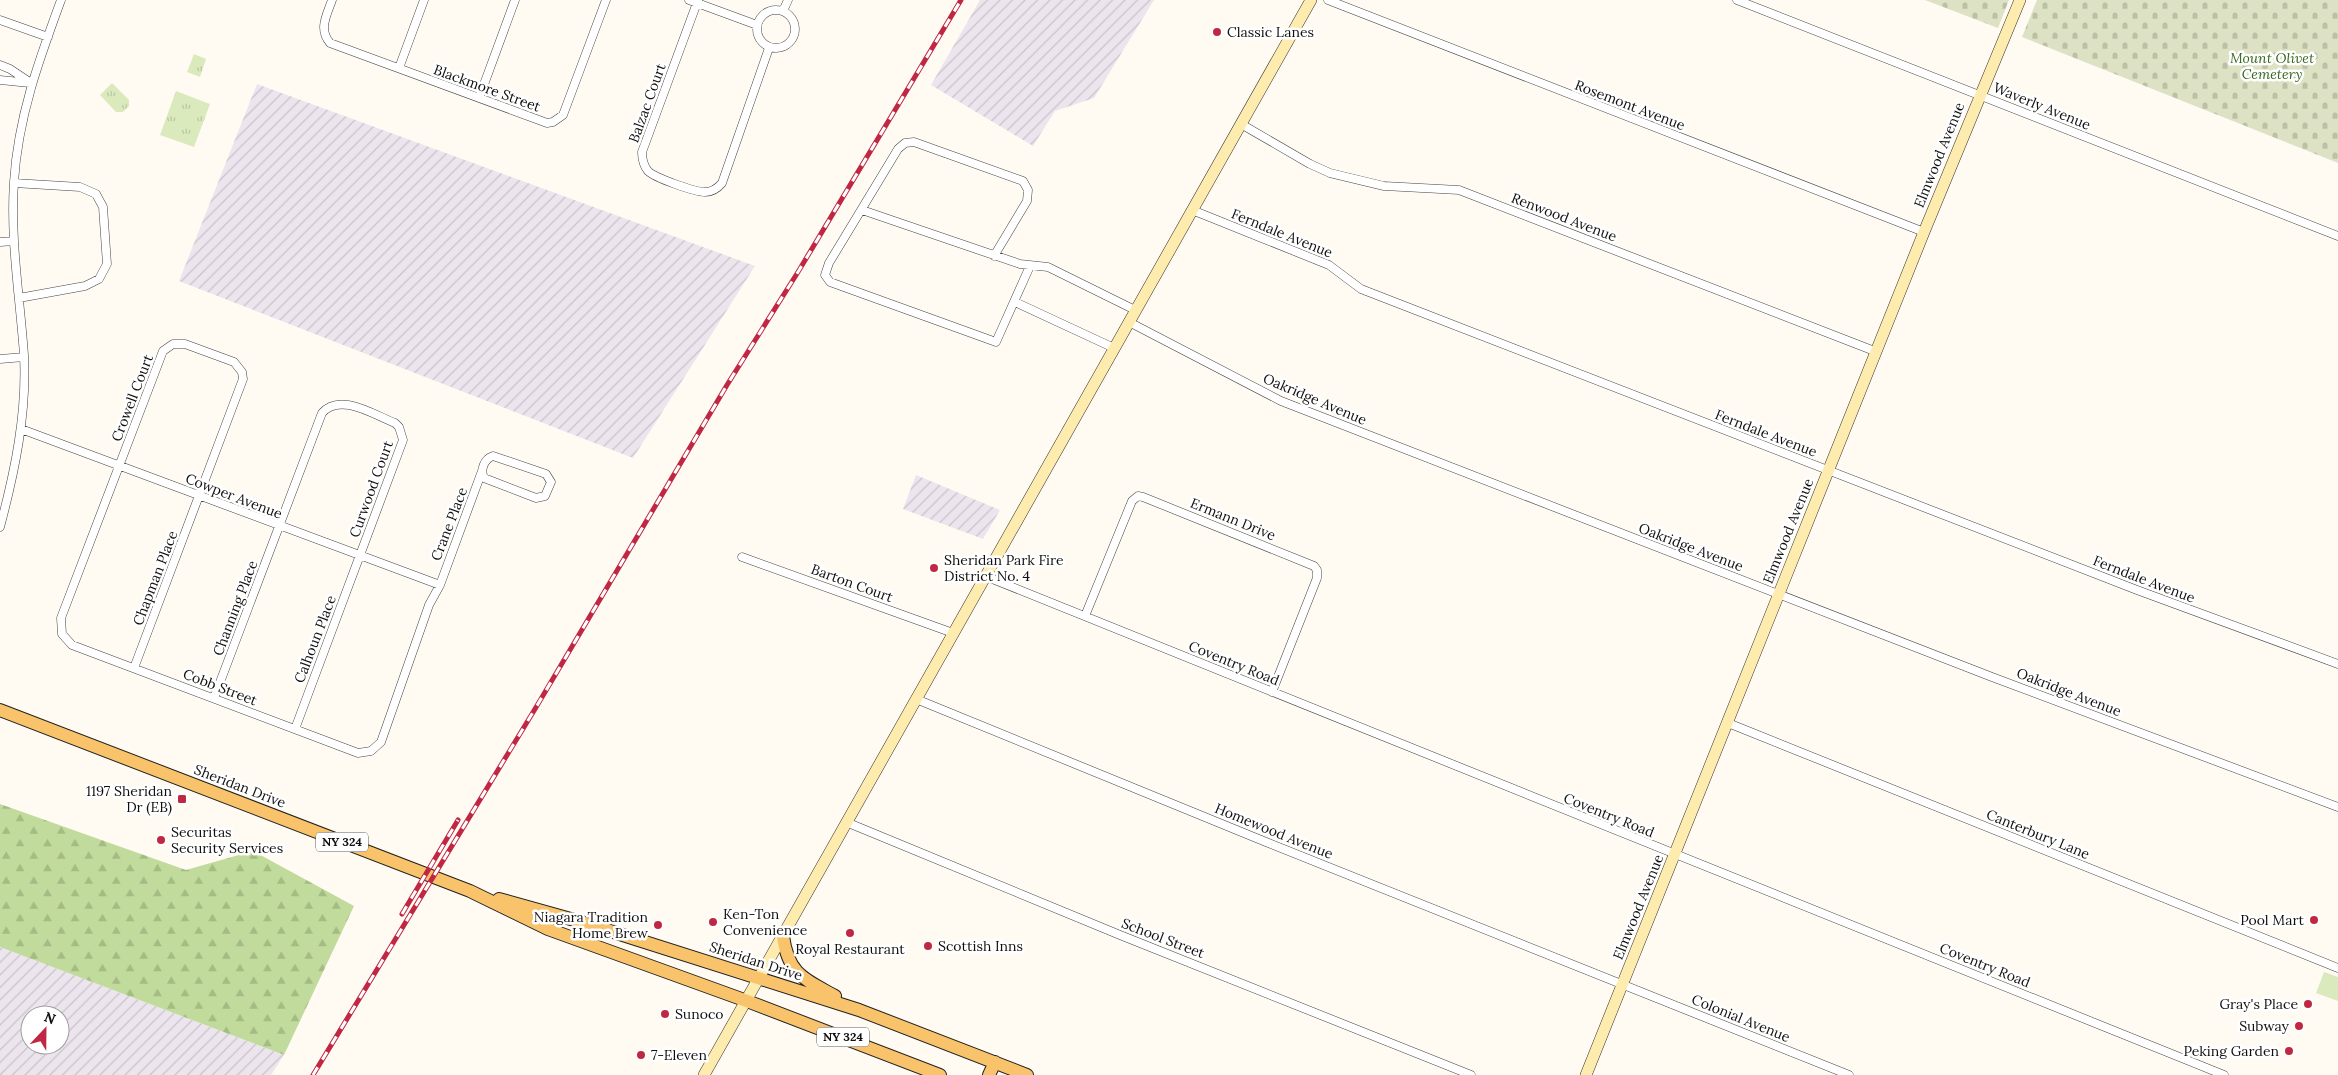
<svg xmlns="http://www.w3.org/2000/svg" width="2338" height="1075" font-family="Lora,serif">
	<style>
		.industrial { fill: url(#industrial-furrows); fill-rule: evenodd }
		.grass { fill: #daeabc }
		.forest { fill: url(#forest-firs) }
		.cemetery { fill: url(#cemetery-stones) }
		.park { fill: url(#park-tufts) }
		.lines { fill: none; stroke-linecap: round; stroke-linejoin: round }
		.street-casing { stroke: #434343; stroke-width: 9 }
		.secondary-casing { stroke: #323232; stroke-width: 12 }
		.primary-casing { stroke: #212121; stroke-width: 14 }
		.street { stroke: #fff; stroke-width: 8 }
		.secondary { stroke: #feebae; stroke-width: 11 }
		.primary { stroke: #f8c36a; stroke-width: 12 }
		.rail-casing { stroke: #c02742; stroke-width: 5 }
		.rail { stroke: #fff; stroke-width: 3; stroke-dasharray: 9; stroke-linecap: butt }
		.poi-dot { fill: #c02742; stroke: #fff; stroke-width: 2 }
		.labels { text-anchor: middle; stroke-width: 5; stroke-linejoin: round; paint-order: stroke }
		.shield { fill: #fff; stroke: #585858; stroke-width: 1 }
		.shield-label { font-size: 12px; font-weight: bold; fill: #101010 }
		.poi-label { font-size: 14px; fill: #101010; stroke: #fff; text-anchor: start }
		.park-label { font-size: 14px; font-style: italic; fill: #38681f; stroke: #fff }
		.street-label { font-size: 14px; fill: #101010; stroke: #fff }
	</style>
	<defs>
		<pattern id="industrial-furrows" width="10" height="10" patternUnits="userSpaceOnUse" patternTransform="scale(1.25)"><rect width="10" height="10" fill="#ece5ee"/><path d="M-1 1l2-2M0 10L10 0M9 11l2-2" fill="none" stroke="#c9c3cb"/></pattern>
		<pattern id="forest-firs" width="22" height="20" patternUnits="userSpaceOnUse" patternTransform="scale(1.25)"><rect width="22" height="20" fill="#c0db9b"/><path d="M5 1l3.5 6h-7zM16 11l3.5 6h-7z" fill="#a4bb84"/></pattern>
		<pattern id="cemetery-stones" width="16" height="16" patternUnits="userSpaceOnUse" patternTransform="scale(1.25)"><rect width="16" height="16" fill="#dce2c3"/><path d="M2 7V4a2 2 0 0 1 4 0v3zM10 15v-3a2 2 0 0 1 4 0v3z" fill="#bcc1a6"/></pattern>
		<pattern id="park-tufts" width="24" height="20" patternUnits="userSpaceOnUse" patternTransform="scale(1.25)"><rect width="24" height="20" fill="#daeabc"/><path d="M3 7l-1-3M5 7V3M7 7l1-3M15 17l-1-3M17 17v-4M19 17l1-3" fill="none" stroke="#bac8a1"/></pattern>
	</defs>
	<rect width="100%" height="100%" fill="#fffbf3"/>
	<path class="industrial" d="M 980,0 L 1154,0 L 1094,98 L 1055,111 L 1033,146 L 931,85 Z
		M 257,84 L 755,266 L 633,458 L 179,281 Z
		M 916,475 L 1000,510 L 983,539 L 903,509 Z
		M 0,947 L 284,1055 L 271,1075 L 0,1075 ZM 30,1015 L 60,1015 L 60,1045 L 30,1045 Z"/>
	<path class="grass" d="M 2324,972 L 2338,977 L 2338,1001 L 2316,993 Z"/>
	<path class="forest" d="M 0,804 L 186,870 L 253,851 L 354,906 L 284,1055 L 0,947 Z"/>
	<path class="cemetery" d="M 1925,0 L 2009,0 L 1998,28 Z
		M 2037,0 L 2338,0 L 2338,163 L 2022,37 Z"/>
	<path class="park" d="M 194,54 L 206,59 L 200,77 L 187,72 Z
		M 112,83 L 129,100 L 129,106 L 123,112 L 116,112 L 100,95 Z
		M 176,91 L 210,104 L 194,147 L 160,135 Z"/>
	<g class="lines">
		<g class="street-casing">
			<path id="street" d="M 332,0 C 327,15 318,29 330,43 L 547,123 L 553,122 L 563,115 L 606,0
				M 689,0 L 757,25
				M 698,0 L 642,152 C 642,159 643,165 648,171 C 655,178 695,192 705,192 C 712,192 717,189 722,183 L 769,48
				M 1328,0 L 1924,232
				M 1737,0 L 2338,236
				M757 29a19 19 0 1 1 38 0a19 19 0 1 1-38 0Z
				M 783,11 L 788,0
				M 0,20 L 48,37
				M 0,65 L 10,69 L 31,83
				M 399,68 L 424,0
				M 0,80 L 30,83
				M 479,98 L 515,0
				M 1241,124 L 1310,164 L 1330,173 L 1384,186 L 1459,190 L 1877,352
				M 14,183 L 80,187 L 96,194 L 103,207 L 107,264 L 99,279 L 85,286 L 19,298
				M 862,210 L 1020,264 L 1048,267 L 1135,310
				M 1192,210 L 1329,265 L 1361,289 L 2137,590 L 2338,664
				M 0,242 L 14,241
				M 994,256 L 1027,201 L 1028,190 L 1023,181 L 914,142 L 905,143 L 898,149 L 829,263 L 825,275 L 830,282 L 996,342 L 1030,266
				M 1015,302 L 1114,348
				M 1129,322 L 1281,401 L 1992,677 L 2338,807
				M 0,359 L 24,357
				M 21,429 L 440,585
				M 493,456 L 546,474 L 551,482 L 545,496 L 536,498 L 484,478 C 480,470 484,459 493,456 Z
				M 0,527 C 15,471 27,413 24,355 C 20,298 10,240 14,182 C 18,117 39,60 61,0
				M 742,557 L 953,633
				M 985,576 L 2224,1075
				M 1085,616 L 1132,501 L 1138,496 L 1143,497 L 1314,566 L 1317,570 L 1317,578 L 1272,692
				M 134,668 L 243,379 L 242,372 L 234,362 L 185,344 L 173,344 L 163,351 L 61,618 L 62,634 L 72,645 L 358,753 L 371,751 L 381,742 L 429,605 L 440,585 L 482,471
				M 214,698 L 322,413 C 340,392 374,415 395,423 L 399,427 L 403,440 L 295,729
				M 916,699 L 1266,842 L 1849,1075
				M 1728,723 L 2338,968
				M 846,822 L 1120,935 L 1471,1075"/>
		</g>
		<g class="secondary-casing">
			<path id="secondary" d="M 704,1075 L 1311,0
				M 1586,1075 L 1924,232 L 2020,0"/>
		</g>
		<g class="primary-casing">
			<path id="primary" d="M 0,710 L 470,891 L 548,929 L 747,1001 L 940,1075
				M 499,899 L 585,923 L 859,1010 L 1027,1075
				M 783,936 C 788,974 804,979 835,996
				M 989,1075 L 995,1062"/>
		</g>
		<use href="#street" class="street"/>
		<use href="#secondary" class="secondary"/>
		<use href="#primary" class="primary"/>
		<g class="rail-casing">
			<path id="rail" d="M 402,914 L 458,820
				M 313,1075 L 535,709 L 727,385 L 798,272 L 961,0"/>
		</g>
		<use href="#rail" class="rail"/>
	</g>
	<g class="poi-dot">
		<circle cx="1217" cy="32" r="5"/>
		<circle cx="934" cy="568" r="5"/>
		<rect x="177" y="794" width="10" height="10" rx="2.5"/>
		<circle cx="161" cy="840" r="5"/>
		<circle cx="2314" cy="920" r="5"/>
		<circle cx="713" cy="922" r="5"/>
		<circle cx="658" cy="925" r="5"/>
		<circle cx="850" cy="933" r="5"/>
		<circle cx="928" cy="946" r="5"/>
		<circle cx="2308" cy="1004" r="5"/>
		<circle cx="665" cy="1014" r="5"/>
		<circle cx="2299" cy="1026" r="5"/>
		<circle cx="2289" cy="1051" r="5"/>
		<circle cx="641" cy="1055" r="5"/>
	</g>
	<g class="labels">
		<g class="shield">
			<rect x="316" y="832.5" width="52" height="19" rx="4"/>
			<rect x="817" y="1027.5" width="52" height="19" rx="4"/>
		</g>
		<g class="shield-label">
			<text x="342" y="846">NY 324</text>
			<text x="843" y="1041">NY 324</text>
		</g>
		<g class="poi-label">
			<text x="1227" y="37">Classic Lanes</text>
			<text x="944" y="565">Sheridan Park Fire<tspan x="944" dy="16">District No. 4</tspan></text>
			<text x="172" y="796" text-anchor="end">1197 Sheridan<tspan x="172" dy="16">Dr (EB)</tspan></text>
			<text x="171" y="837">Securitas<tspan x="171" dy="16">Security Services</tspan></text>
			<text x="723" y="919">Ken-Ton<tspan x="723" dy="16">Convenience</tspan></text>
			<text x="648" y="922" text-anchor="end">Niagara Tradition<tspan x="648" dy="16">Home Brew</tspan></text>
			<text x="2304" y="925" text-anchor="end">Pool Mart</text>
			<text x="938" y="951">Scottish Inns</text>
			<text x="850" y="954" text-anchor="middle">Royal Restaurant</text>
			<text x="2298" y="1009" text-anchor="end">Gray's Place</text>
			<text x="675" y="1019">Sunoco</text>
			<text x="2289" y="1031" text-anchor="end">Subway</text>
			<text x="2279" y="1056" text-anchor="end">Peking Garden</text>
			<text x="651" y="1060">7-Eleven</text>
		</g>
		<g class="park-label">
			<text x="2272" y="63">Mount Olivet<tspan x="2272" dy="16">Cemetery</tspan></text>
		</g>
		<g class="street-label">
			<text transform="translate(487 88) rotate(20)" y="5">Blackmore Street</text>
			<text transform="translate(647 103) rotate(-70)" y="5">Balzac Court</text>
			<text transform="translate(1630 105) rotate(21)" y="5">Rosemont Avenue</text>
			<text transform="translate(2042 106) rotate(22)" y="5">Waverly Avenue</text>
			<text transform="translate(1939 155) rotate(-68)" y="5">Elmwood Avenue</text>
			<text transform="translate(1564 217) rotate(21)" y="5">Renwood Avenue</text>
			<text transform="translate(1282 233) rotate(22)" y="5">Ferndale Avenue</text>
			<text transform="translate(132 398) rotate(-69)" y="5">Crowell Court</text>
			<text transform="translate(1315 399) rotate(23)" y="5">Oakridge Avenue</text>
			<text transform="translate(1766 433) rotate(21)" y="5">Ferndale Avenue</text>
			<text transform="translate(371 489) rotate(-70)" y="5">Curwood Court</text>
			<text transform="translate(234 496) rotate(21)" y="5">Cowper Avenue</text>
			<text transform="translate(1233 519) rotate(22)" y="5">Ermann Drive</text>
			<text transform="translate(449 524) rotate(-69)" y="5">Crane Place</text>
			<text transform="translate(1788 531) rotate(-68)" y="5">Elmwood Avenue</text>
			<text transform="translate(1691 547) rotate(21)" y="5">Oakridge Avenue</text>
			<text transform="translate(155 578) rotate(-69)" y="5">Chapman Place</text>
			<text transform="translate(2144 579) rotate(21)" y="5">Ferndale Avenue</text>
			<text transform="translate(852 583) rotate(20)" y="5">Barton Court</text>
			<text transform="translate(235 608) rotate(-69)" y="5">Channing Place</text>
			<text transform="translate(315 639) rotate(-69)" y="5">Calhoun Place</text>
			<text transform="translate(1234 663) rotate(22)" y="5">Coventry Road</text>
			<text transform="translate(220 687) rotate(21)" y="5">Cobb Street</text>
			<text transform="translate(2069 692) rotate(21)" y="5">Oakridge Avenue</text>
			<text transform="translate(240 786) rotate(21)" y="5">Sheridan Drive</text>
			<text transform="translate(1609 815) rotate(22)" y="5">Coventry Road</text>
			<text transform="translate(1274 831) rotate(22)" y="5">Homewood Avenue</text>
			<text transform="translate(2038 834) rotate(22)" y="5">Canterbury Lane</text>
			<text transform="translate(1638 907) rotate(-68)" y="5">Elmwood Avenue</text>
			<text transform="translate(1163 938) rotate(21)" y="5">School Street</text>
			<text transform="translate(756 961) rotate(18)" y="5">Sheridan Drive</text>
			<text transform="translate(1985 965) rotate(22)" y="5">Coventry Road</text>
			<text transform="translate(1741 1018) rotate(22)" y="5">Colonial Avenue</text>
		</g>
	</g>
	<g transform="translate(45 1030) rotate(22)"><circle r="24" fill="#ffffff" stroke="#9f9f9f"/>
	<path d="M0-4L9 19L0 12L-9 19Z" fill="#c02742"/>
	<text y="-8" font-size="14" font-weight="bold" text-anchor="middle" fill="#101010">N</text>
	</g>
</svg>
